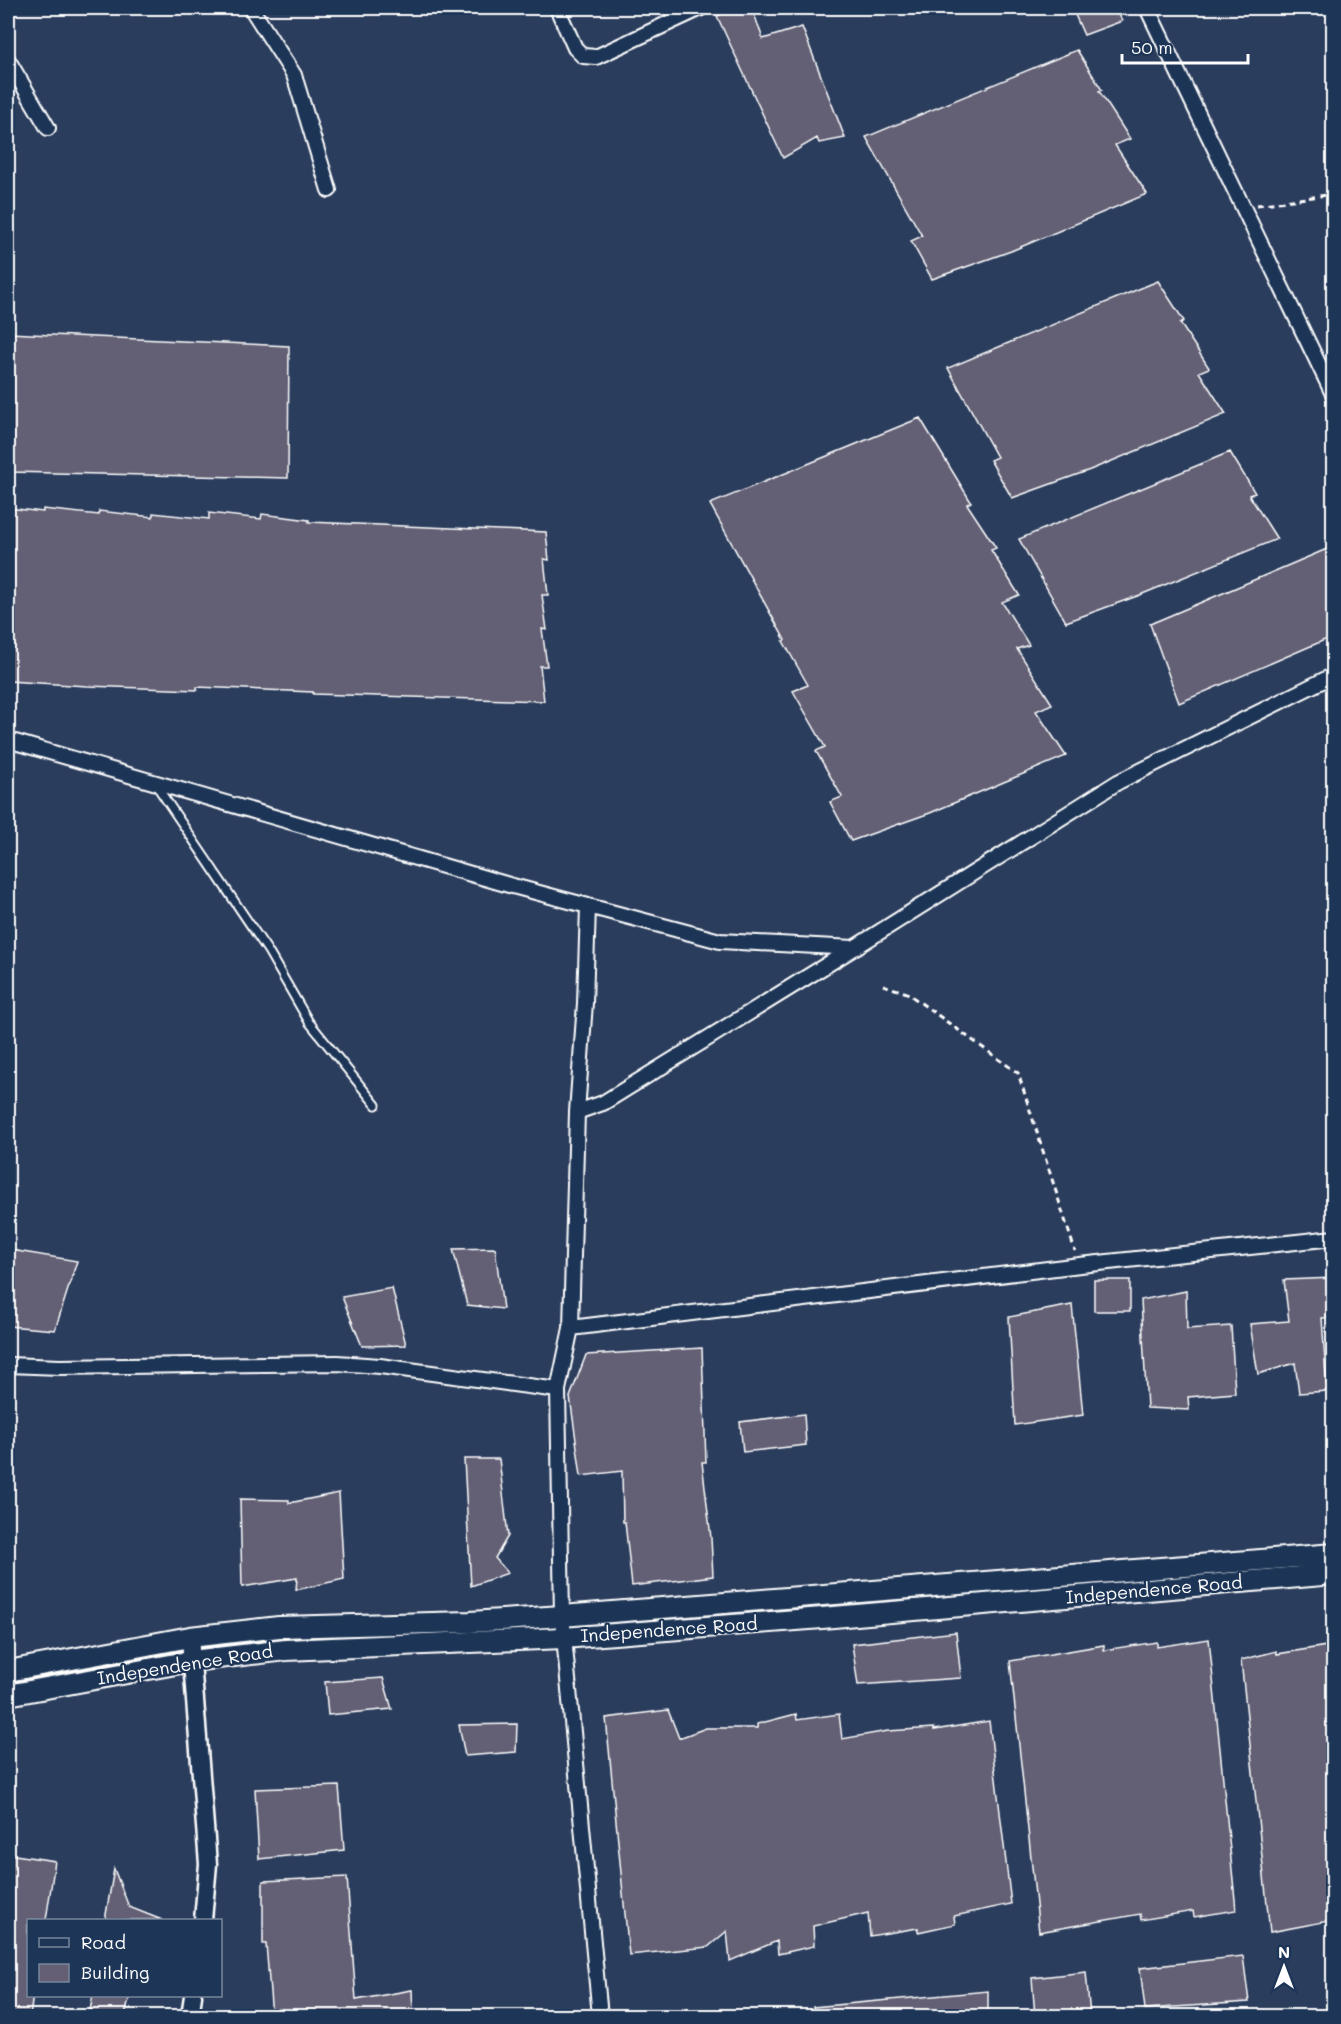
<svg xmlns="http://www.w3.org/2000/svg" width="1341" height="2024" font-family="Mali,sans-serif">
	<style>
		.building { fill: #645f74; stroke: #fff; stroke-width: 1.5 }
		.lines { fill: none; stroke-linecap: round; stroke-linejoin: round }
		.service-casing { stroke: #fff; stroke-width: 11 }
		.minor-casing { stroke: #fff; stroke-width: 18 }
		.tertiary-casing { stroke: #fff; stroke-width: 21 }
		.secondary-casing { stroke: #fff; stroke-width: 24 }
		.path { stroke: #fff; stroke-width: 3; stroke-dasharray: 6 4.5; stroke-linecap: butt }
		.service { stroke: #1d3557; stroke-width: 7 }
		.minor { stroke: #1d3557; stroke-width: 14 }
		.tertiary { stroke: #1d3557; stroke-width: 16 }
		.secondary { stroke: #1d3557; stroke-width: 20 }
		.labels { text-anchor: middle; stroke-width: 4.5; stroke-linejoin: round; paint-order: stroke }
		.street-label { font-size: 18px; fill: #fff; stroke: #1d3557 }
	</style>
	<rect width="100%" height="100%" fill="#2b3d5d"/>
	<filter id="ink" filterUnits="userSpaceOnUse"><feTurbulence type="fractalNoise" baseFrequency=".0167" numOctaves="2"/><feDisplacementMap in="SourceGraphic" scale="12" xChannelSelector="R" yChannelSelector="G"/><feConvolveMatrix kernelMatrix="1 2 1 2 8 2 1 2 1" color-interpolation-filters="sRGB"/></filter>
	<g filter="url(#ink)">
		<path class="building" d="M 736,8 L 752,8 L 763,39 L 802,27 L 845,138 L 819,143 L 817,138 L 783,158 L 717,16 Z
			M 1072,8 L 1116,8 L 1122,21 L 1084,35 Z
			M 1077,50 L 1102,90 L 1099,91 L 1130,139 L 1115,145 L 1147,194 L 1011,251 L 932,279 L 911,241 L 922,236 L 866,137 Z
			M 1158,281 L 1184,321 L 1180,323 L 1209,368 L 1199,372 L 1226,414 L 1090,470 L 1012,498 L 990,460 L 997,457 L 948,368 Z
			M 8,333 L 289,346 L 288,478 L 8,472 Z
			M 920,418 L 971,502 L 967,504 L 996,548 L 991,550 L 1019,595 L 1002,602 L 1029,645 L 1017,649 L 1052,704 L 1036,711 L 1066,756 L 930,813 L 851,841 L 830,802 L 842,797 L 816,751 L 825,747 L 793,691 L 808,685 L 783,641 L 785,640 L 710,504 Z
			M 1230,452 L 1255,493 L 1249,495 L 1277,539 L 1140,595 L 1066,622 L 1019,539 Z
			M 8,508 L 43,512 L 43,509 L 99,515 L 99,511 L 153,517 L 153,513 L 209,519 L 209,513 L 261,519 L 262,514 L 309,520 L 309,522 L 546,532 L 549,560 L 544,559 L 548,595 L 542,595 L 547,630 L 542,629 L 547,666 L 540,666 L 544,701 L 313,694 L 313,692 L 197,687 L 197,690 L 87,686 L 8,681 Z
			M 1334,546 L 1334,636 L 1179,703 L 1150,624 Z
			M 495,1248 L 503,1309 L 467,1305 L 453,1249 Z
			M 11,1250 L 77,1261 L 55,1330 L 8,1326 L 8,1269 Z
			M 1334,1278 L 1334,1317 L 1322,1318 L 1327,1391 L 1299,1393 L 1295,1363 L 1258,1374 L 1250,1324 L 1289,1321 L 1284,1280 Z
			M 1094,1280 L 1130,1280 L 1130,1311 L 1094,1311 Z
			M 392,1288 L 406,1345 L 362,1346 L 342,1297 Z
			M 1186,1291 L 1187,1329 L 1231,1326 L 1235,1393 L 1188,1397 L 1189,1410 L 1147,1408 L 1141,1300 Z
			M 1072,1305 L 1083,1415 L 1015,1425 L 1009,1317 Z
			M 702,1348 L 706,1462 L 702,1462 L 711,1538 L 713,1576 L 632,1586 L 625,1522 L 623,1522 L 622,1471 L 581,1476 L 570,1397 L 586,1355 Z
			M 804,1414 L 806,1445 L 743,1452 L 740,1422 Z
			M 464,1459 L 499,1459 L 508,1536 L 495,1558 L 508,1573 L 471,1586 Z
			M 339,1493 L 344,1579 L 296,1590 L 297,1578 L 242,1587 L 240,1499 L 289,1500 L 289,1503 Z
			M 956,1632 L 961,1678 L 858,1685 L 852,1644 Z
			M 1209,1639 L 1236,1910 L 1194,1917 L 1193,1911 L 1141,1920 L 1140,1914 L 1039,1932 L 1010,1661 L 1104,1645 L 1104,1650 L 1157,1642 L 1157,1647 Z
			M 1333,1645 L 1334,1920 L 1270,1932 L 1241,1660 L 1277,1651 L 1277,1654 Z
			M 383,1678 L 392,1709 L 328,1715 L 325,1682 Z
			M 668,1710 L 679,1738 L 706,1728 L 757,1728 L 757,1724 L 796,1714 L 797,1720 L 839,1714 L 842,1739 L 888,1731 L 934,1728 L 934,1730 L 989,1721 L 1011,1904 L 954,1916 L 955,1924 L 918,1932 L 918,1928 L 870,1936 L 868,1913 L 813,1926 L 814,1946 L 778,1954 L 777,1941 L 730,1961 L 727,1931 L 708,1947 L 629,1955 L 606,1718 Z
			M 517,1724 L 516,1752 L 465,1756 L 459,1725 Z
			M 339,1786 L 344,1850 L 259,1859 L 255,1789 Z
			M 8,1854 L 55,1861 L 46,1920 L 28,1920 L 28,1995 L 33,1995 L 30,2016 L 8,2012 Z
			M 114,1869 L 129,1907 L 162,1920 L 105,1920 Z
			M 347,1877 L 356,2000 L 412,1990 L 413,2016 L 272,2016 L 266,1944 L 263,1944 L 263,1881 Z
			M 1243,1956 L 1249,2002 L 1145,2009 L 1140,1968 Z
			M 1086,1972 L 1090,2016 L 1035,2016 L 1032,1978 Z
			M 988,1991 L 988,2016 L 813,2016 L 813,2007 Z
			M 93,1995 L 130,1995 L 125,2016 L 89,2016 Z"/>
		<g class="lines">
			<g class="service-casing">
				<path id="service" d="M 156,785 L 268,951 L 309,1022 L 376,1105"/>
			</g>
			<g class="minor-casing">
				<path id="minor" d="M 251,8 L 294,75 L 329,190
					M 557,8 L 575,48 L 583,56 L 596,57 L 701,8
					M 1147,8 L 1334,396
					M 8,60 L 48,128
					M 8,740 L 509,885 L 720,941 L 854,948
					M 577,1112 L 585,1003 L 588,906
					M 571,1328 L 1080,1265 L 1334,1238
					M 8,1365 L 60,1367 L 337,1363 L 380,1366 L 558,1390
					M 600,2016 L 562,1616 L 558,1390 L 571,1328 L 577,1112 L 603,1103 L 854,948 L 1118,782 L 1334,675"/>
			</g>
			<g class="tertiary-casing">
				<path id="tertiary" d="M 190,1637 L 208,1864 L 203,1920
					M 190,2016 L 193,1996"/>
			</g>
			<g class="secondary-casing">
				<path id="secondary" d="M 8,1671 L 190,1637 L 279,1627 L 470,1622 L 562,1616 L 1334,1554
					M 8,1695 L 192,1661 L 286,1650 L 563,1638 L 822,1618 L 1334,1574"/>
			</g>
			<path class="path" d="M 1257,205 L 1334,194
				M 883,985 L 907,993 L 1018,1073 L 1075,1251"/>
			<use href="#service" class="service"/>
			<use href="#minor" class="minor"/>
			<use href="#tertiary" class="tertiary"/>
			<use href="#secondary" class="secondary"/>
		</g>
	</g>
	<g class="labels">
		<g class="street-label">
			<text transform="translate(1154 1590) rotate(-5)" y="6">Independence Road</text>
			<text transform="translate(669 1630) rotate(-4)" y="6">Independence Road</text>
			<text transform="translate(185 1665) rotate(-9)" y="6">Independence Road</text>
		</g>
	</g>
	<rect width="1341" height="2024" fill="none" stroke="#1d3557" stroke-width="30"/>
	<rect x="15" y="15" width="1311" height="1994" fill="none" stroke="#fff" stroke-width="2" filter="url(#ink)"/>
	<rect x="27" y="1919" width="195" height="78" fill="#1d3557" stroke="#77869a" stroke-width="1.5"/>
	<rect x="39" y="1938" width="30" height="9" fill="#1d3557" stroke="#77869a" stroke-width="1.5"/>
	<text x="81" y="1949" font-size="18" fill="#ffffff">Road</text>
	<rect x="39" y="1964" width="30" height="18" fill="#645f74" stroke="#77869a" stroke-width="1.5"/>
	<text x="81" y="1979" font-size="18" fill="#ffffff">Building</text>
	<g transform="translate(1284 1967)" stroke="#1d3557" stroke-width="4.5" paint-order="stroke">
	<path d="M0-4.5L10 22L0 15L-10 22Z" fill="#ffffff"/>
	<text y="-9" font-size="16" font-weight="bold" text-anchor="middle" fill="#ffffff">N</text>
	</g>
	<path d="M1122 54v9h126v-9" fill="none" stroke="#ffffff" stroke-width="3"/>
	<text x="1131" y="54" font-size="18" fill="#ffffff" stroke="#1d3557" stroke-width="4.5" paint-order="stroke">50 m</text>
</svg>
